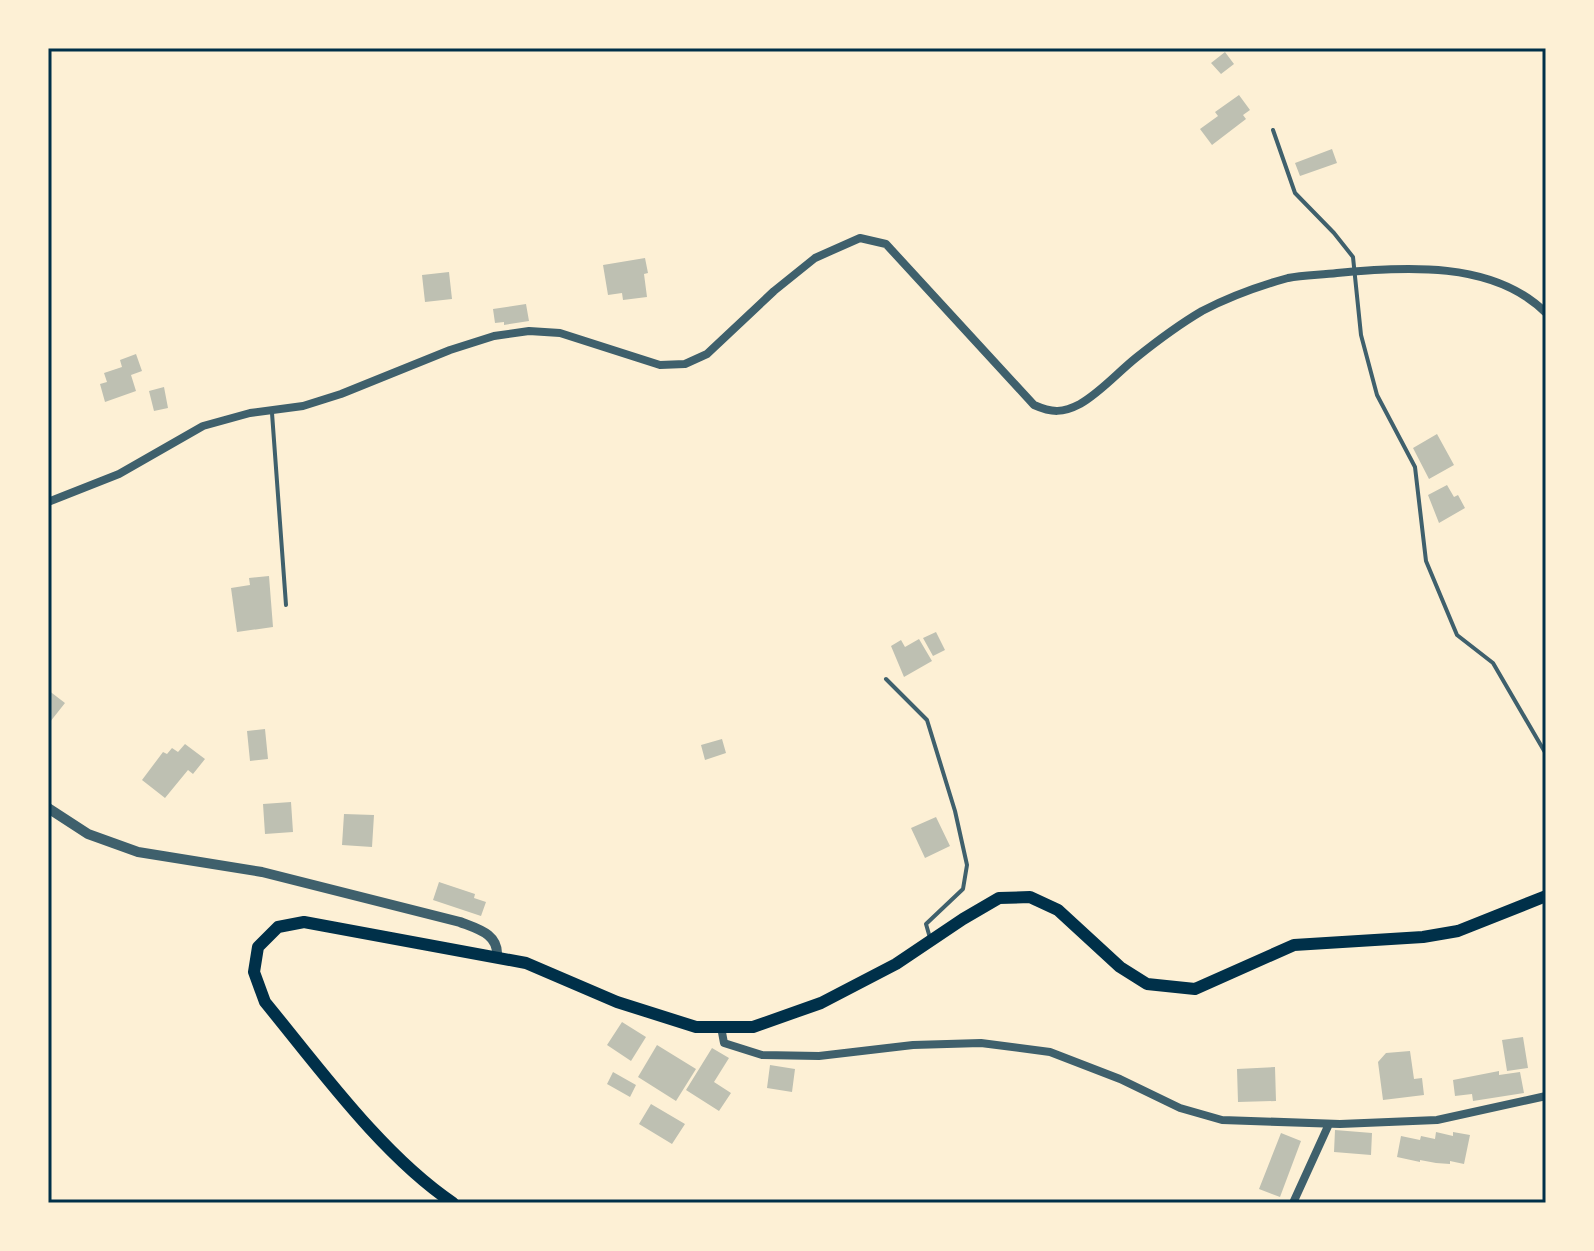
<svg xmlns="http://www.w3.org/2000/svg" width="1594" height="1251" font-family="Figtree,sans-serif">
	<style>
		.building { fill: #bec0b2 }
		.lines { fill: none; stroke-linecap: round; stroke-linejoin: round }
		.service { stroke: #3f606c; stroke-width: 4 }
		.minor { stroke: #3f606c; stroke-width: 8 }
		.tertiary { stroke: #3f606c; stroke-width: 10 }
		.secondary { stroke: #003049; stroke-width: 12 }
		.neatline { fill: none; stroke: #003049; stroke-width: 3 }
	</style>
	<rect width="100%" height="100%" fill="#fdf0d5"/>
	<path class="building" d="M 1225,52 L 1234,64 L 1221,74 L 1211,63 Z
		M 1239,95 L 1250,110 L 1243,115 L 1246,119 L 1212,145 L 1200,129 L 1218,116 L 1215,112 Z
		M 1332,149 L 1337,163 L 1300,176 L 1295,163 Z
		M 645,258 L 648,273 L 644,274 L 647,297 L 623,300 L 622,293 L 608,295 L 603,265 Z
		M 449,272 L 452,299 L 425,302 L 422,275 Z
		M 526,304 L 529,321 L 504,325 L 504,322 L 495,323 L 493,309 Z
		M 136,354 L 142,371 L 131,375 L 136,391 L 105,402 L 100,384 L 107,382 L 104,373 L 122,367 L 120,360 Z
		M 164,387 L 168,408 L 154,411 L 149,391 Z
		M 1437,434 L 1454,465 L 1429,479 L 1413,448 Z
		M 1447,485 L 1454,497 L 1458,495 L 1465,508 L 1439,523 L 1428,495 Z
		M 269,576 L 273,627 L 237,632 L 231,588 L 250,585 L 249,578 Z
		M 936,632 L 945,650 L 933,656 L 923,638 Z
		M 919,639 L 932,661 L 904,677 L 891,646 L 901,640 L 905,647 Z
		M 48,690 L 65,703 L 50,722 L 48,721 Z
		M 265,729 L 268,759 L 250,761 L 247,731 Z
		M 722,739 L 726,753 L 705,760 L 701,745 Z
		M 185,744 L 205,759 L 193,774 L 188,770 L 165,798 L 142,780 L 163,752 L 167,754 L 172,748 L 178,752 Z
		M 291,802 L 293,832 L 265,834 L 263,804 Z
		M 344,814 L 374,815 L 372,847 L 342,845 Z
		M 936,817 L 950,846 L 925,858 L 911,828 Z
		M 439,882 L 475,894 L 474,898 L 486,902 L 481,916 L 433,900 Z
		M 622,1022 L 646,1037 L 631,1061 L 607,1045 Z
		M 1523,1037 L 1528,1068 L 1507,1071 L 1502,1040 Z
		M 657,1045 L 696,1069 L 676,1101 L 638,1077 Z
		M 712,1048 L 729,1058 L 714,1082 L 731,1093 L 719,1111 L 686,1090 Z
		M 1410,1051 L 1414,1079 L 1422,1078 L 1424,1095 L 1383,1100 L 1378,1062 L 1386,1053 Z
		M 770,1065 L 795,1069 L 792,1092 L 767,1088 Z
		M 1275,1067 L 1276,1101 L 1238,1102 L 1237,1069 Z
		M 1499,1071 L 1499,1075 L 1520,1072 L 1524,1093 L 1473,1101 L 1472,1094 L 1455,1096 L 1453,1080 Z
		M 613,1072 L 636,1085 L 630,1097 L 607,1084 Z
		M 651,1104 L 685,1124 L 672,1144 L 639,1124 Z
		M 1335,1130 L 1372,1133 L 1371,1155 L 1334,1152 Z
		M 1436,1132 L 1453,1136 L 1453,1132 L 1470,1135 L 1464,1164 L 1450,1161 L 1450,1164 L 1436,1163 L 1420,1160 L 1420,1162 L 1397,1157 L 1401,1136 L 1420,1140 L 1421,1136 L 1435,1139 Z
		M 1281,1133 L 1301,1141 L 1280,1197 L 1259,1189 Z"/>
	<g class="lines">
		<path class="service" d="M 1273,130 L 1295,193 L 1334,233 L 1353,257 L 1361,335 L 1377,395 L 1415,467 L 1426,561 L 1457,635 L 1493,663 L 1546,754
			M 272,413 L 286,605
			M 886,679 L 927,720 L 955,811 L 967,865 L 963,889 L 926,924 L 930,938"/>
		<path class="minor" d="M 48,502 L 119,474 L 203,426 L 250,413 L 303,406 L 341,394 L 450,350 L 494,336 L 529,331 L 560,333 L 660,365 L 685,364 L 707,354 L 774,291 L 815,258 L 860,238 L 886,244 L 1034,405 C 1052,413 1063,413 1080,404 C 1101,392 1118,372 1137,357 C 1157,341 1180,324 1202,311 C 1229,297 1259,286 1288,278 C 1303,275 1321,275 1337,273 C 1405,267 1493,260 1546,313
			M 721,1027 L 724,1043 L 762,1055 L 819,1056 L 913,1045 L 981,1043 L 1050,1052 L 1120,1079 L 1180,1108 L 1222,1120 L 1340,1124 L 1437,1120 L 1546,1096
			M 1293,1203 L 1329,1124"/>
		<path class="tertiary" d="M 48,808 L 88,834 L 138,852 L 262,872 L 460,922 C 478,929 499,934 497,957"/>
		<path class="secondary" d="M 453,1203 C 382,1155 320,1069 265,1002 L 254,972 L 258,947 L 278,927 L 304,922 L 526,963 L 617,1002 L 696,1027 L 753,1027 L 821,1003 L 896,964 L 963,919 L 999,898 L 1030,897 L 1058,910 L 1120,967 L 1147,984 L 1195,989 L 1294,945 L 1423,937 L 1458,931 L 1546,896"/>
	</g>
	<rect width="1594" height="1251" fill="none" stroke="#fdf0d5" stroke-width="100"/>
	<rect x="50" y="50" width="1494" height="1151" class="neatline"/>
</svg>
